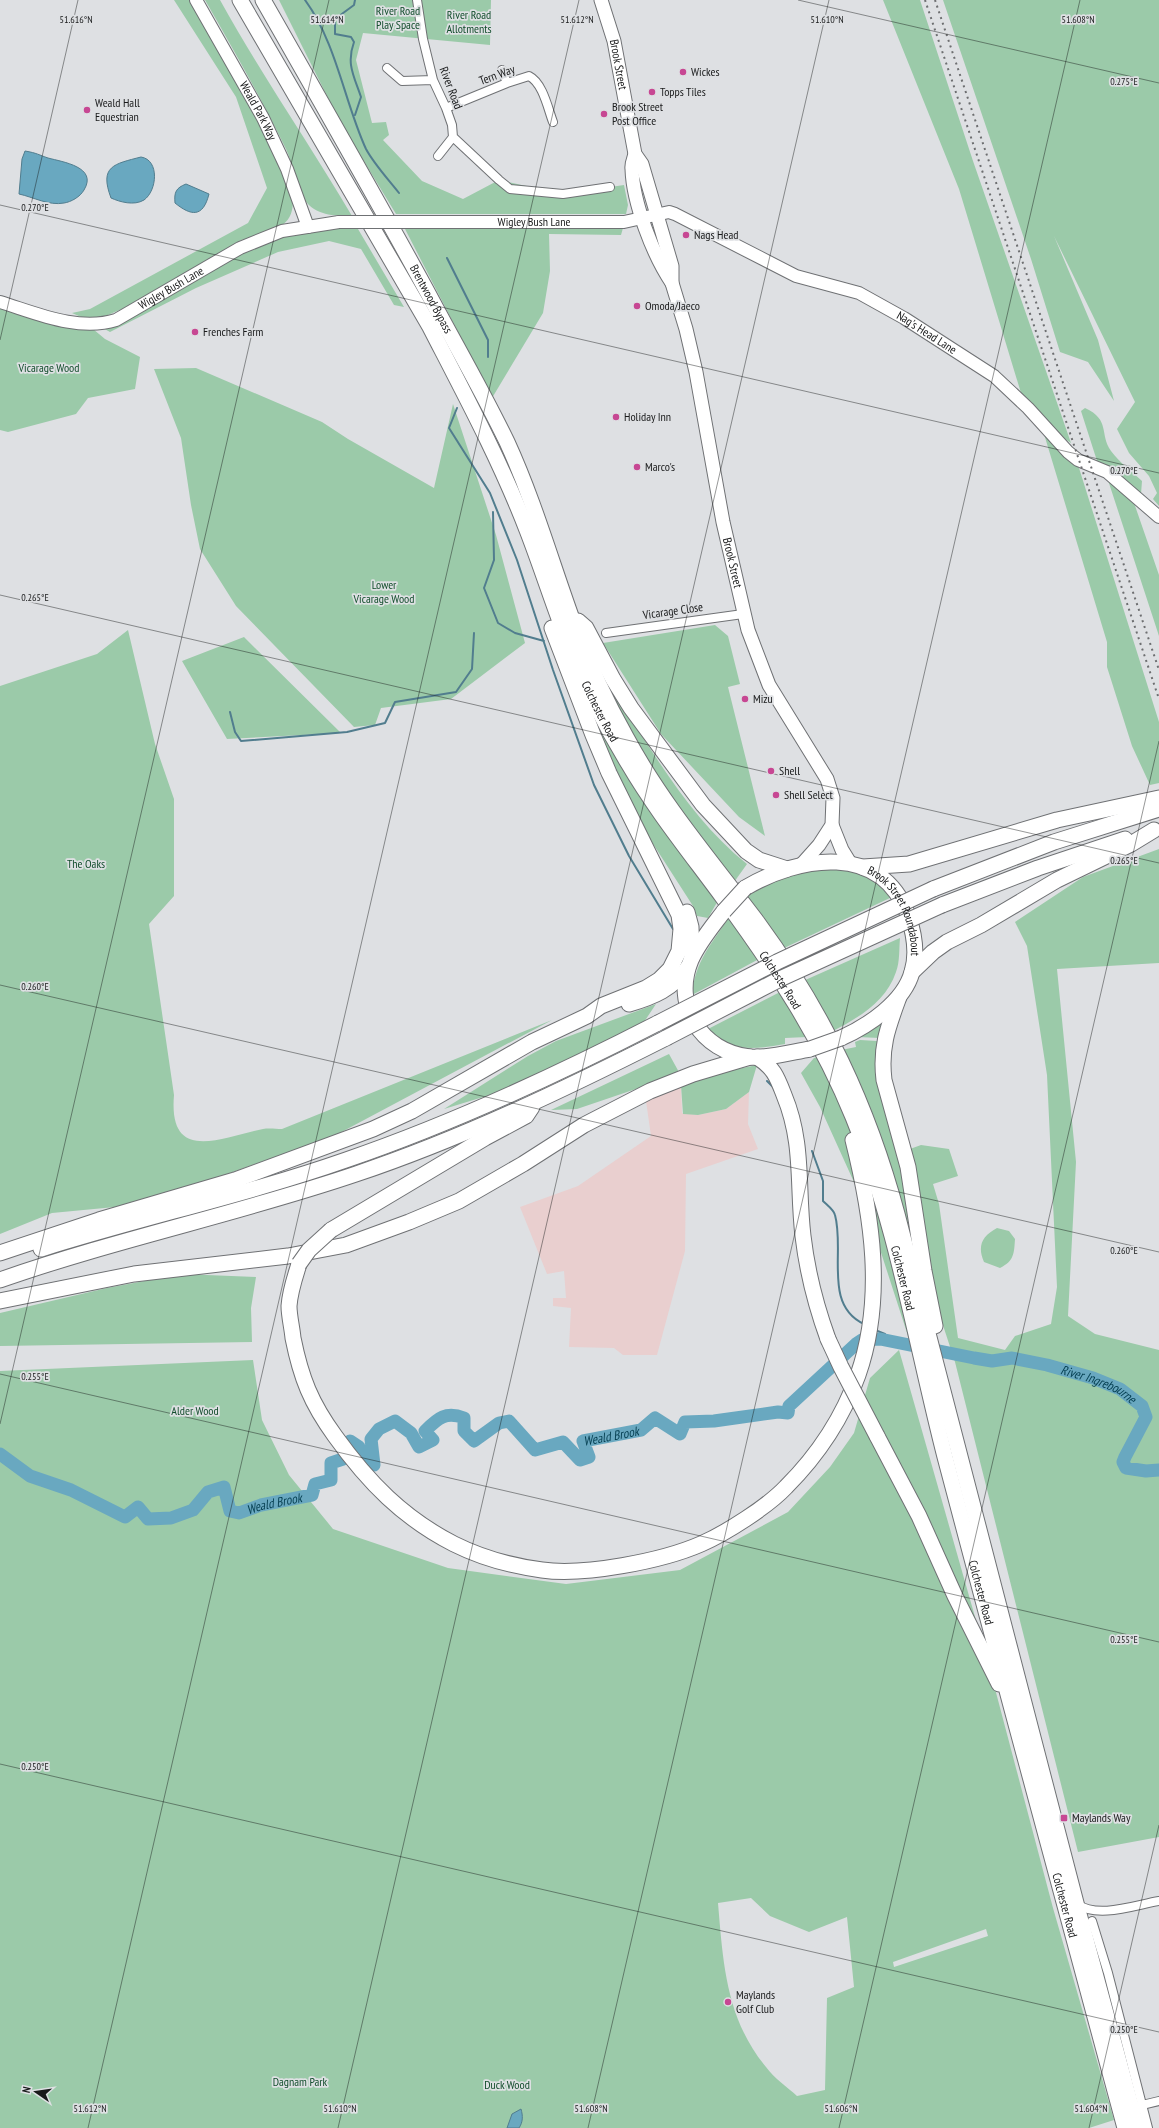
<svg xmlns="http://www.w3.org/2000/svg" width="1159" height="2128" font-family="'PT Sans Narrow',sans-serif">
	<style>
		.industrial { fill: #e9cfcf }
		.green { fill: #9bcaa9; fill-rule: evenodd }
		.water { fill: #69a8c0; stroke: #517d8e }
		.lines { fill: none; stroke-linecap: round; stroke-linejoin: round }
		.stream { stroke: #517d8e; stroke-width: 2 }
		.river { stroke: #69a8c0; stroke-width: 13 }
		.street-casing { stroke: #6f7174; stroke-width: 10 }
		.secondary-casing { stroke: #6f7174; stroke-width: 14 }
		.primary-casing { stroke: #6f7174; stroke-width: 15 }
		.highway-casing { stroke: #6f7174; stroke-width: 17 }
		.street { stroke: #fff; stroke-width: 8 }
		.secondary { stroke: #fff; stroke-width: 12 }
		.primary { stroke: #fff; stroke-width: 13 }
		.highway { stroke: #fff; stroke-width: 15 }
		.rail { stroke: #6d6e70; stroke-width: 2; stroke-dasharray: 2 4; stroke-linecap: butt }
		.secondary-bridge-casing { stroke: #6f7174; stroke-width: 14; stroke-linecap: butt }
		.highway-bridge-casing { stroke: #6f7174; stroke-width: 17; stroke-linecap: butt }
		.secondary-bridge { stroke: #fff; stroke-width: 12 }
		.highway-bridge { stroke: #fff; stroke-width: 15 }
		.ticks { fill: none; stroke: #191a1b; stroke-width: 1; stroke-opacity: 0.45 }
		.poi-dot { fill: #c74793; stroke: #dee0e3; stroke-width: 1.5 }
		.labels { text-anchor: middle; stroke-width: 3.5; stroke-linejoin: round; paint-order: stroke }
		.park-label { font-size: 12px; fill: #124d2c; stroke: #dee0e3 }
		.street-label { font-size: 12px; fill: #191a1b; stroke: #dee0e3 }
		.poi-label { font-size: 12px; fill: #191a1b; stroke: #dee0e3; text-anchor: start }
		.water-label { font-size: 13px; font-style: italic; fill: #053f51; stroke: #dee0e3 }
		.ticks-label { font-size: 10px; text-anchor: middle; fill: #191a1b; stroke: #dee0e3; stroke-width: 3.5; stroke-linejoin: round; paint-order: stroke }
	</style>
	<rect width="100%" height="100%" fill="#dee0e3"/>
	<path class="industrial" d="M 681,1085 L 682,1113 L 698,1115 L 726,1109 L 749,1092 L 748,1124 L 758,1149 L 686,1174 L 685,1251 L 657,1355 L 623,1355 L 614,1348 L 569,1347 L 571,1308 L 553,1306 L 553,1298 L 566,1298 L 564,1271 L 547,1274 L 520,1207 L 578,1186 L 651,1136 L 646,1101 Z"/>
	<path class="green" d="M 174,0 L 191,0 L 254,108 L 293,197 C 293,203 293,210 290,216 C 283,231 256,236 241,240 L 124,308 L 108,315 L 96,318 L 81,317 L 72,313 L 90,309 L 248,223 L 267,188 L 236,97 Z
		M 205,0 L 220,0 C 261,74 309,143 352,216 C 338,216 318,216 307,203 C 300,194 292,162 286,149 C 261,98 233,49 205,0 Z
		M 279,0 L 491,0 L 490,45 L 363,33 L 356,60 L 372,123 L 386,122 L 389,135 L 383,140 L 422,181 L 463,199 L 499,180 L 563,194 L 624,185 L 628,205 L 626,214 L 396,214 L 340,122 Z
		M 883,0 L 920,0 L 973,161 L 1071,443 L 1053,431 L 1021,393 L 959,189 Z
		M 943,0 L 1159,0 L 1159,506 L 1153,499 L 1157,493 L 1149,476 L 1129,453 L 1117,429 L 1135,402 L 1054,236 L 1098,340 L 1114,401 L 1088,362 L 1060,352 L 1031,259 Z
		M 404,227 L 623,228 L 621,235 L 549,234 L 550,271 L 543,313 L 492,398 Z
		M 328,229 L 358,229 L 404,307 L 394,305 L 361,249 L 329,241 L 278,252 L 196,288 L 110,332 L 101,327 L 239,254 L 289,234 Z
		M 0,302 L 87,324 L 105,339 L 140,357 L 135,389 L 88,398 L 76,414 L 8,432 L 0,430 Z
		M 196,368 L 322,422 L 348,439 L 434,488 L 453,404 L 496,535 L 525,643 L 451,699 L 381,708 L 375,725 L 354,727 L 236,606 L 200,549 L 191,505 L 181,438 L 154,369 Z
		M 1085,408 C 1111,420 1099,434 1111,451 C 1119,462 1132,472 1142,481 L 1141,494 L 1098,464 L 1081,411 Z
		M 1044,434 L 1079,468 L 1159,722 L 1159,783 L 1150,785 L 1132,746 L 1107,667 L 1107,642 Z
		M 1106,474 L 1133,500 L 1159,575 L 1159,636 Z
		M 715,625 L 728,636 L 740,684 L 728,687 L 765,836 L 739,817 L 661,734 L 603,643 Z
		M 128,630 L 155,744 L 174,799 L 174,896 L 149,924 L 174,1095 C 168,1165 222,1137 263,1129 C 269,1128 276,1129 282,1129 L 552,1020 L 334,1136 L 168,1195 L 115,1207 L 52,1213 L 0,1234 L 0,686 L 97,654 Z
		M 244,637 L 341,733 L 227,739 L 182,661 Z
		M 606,683 L 609,684 C 650,747 688,817 747,864 L 732,885 L 656,780 Z
		M 602,730 C 634,792 675,846 719,899 L 708,918 L 697,916 L 693,906 L 637,819 L 597,732 Z
		M 1159,849 L 1159,963 L 1057,969 L 1076,1162 L 1068,1316 L 1095,1334 L 1159,1350 L 1159,1837 L 1078,1852 L 955,1362 L 938,1310 L 910,1149 L 921,1145 L 949,1149 L 958,1176 L 933,1184 L 939,1204 L 958,1338 L 1005,1350 L 1015,1336 L 1051,1324 L 1057,1287 L 1047,1075 L 1027,946 L 1015,922 L 1083,877 Z
		M 825,867 C 853,870 871,875 892,897 L 782,949 L 746,899 C 765,877 798,873 825,867 Z
		M 729,917 L 759,959 L 692,995 C 695,961 711,945 729,917 Z
		M 900,938 C 899,948 900,962 896,972 C 886,1002 858,1018 831,1032 L 803,981 Z
		M 782,991 L 807,1037 L 785,1038 L 785,1044 C 757,1049 729,1054 708,1029 Z
		M 656,1004 L 644,1022 L 506,1090 L 444,1109 L 528,1056 L 556,1041 Z
		M 885,1018 L 880,1038 L 857,1037 Z
		M 860,1040 L 877,1041 C 873,1079 886,1097 894,1132 C 904,1178 912,1224 921,1270 L 841,1050 L 856,1047 L 855,1042 Z
		M 669,1054 L 680,1074 L 577,1109 L 551,1110 Z
		M 820,1057 L 863,1154 L 912,1338 L 909,1339 L 875,1234 L 858,1191 L 820,1107 L 801,1073 L 814,1058 Z
		M 757,1065 L 749,1092 L 726,1109 L 698,1115 L 683,1114 L 681,1085 L 713,1074 Z
		M 997,1228 L 1009,1231 L 1015,1239 C 1014,1254 1014,1261 1000,1268 L 984,1262 C 977,1246 982,1236 997,1228 Z
		M 182,1274 L 256,1277 L 251,1308 L 252,1342 L 0,1346 L 0,1313 L 107,1288 Z
		M 899,1350 L 989,1666 L 1053,1908 L 1114,2120 L 1089,2128 L 0,2128 L 0,1371 L 253,1360 L 262,1420 L 289,1475 L 333,1529 L 448,1568 L 566,1584 L 680,1570 L 788,1512 L 830,1467 L 854,1433 L 870,1378 ZM 751,1898 L 770,1916 L 809,1932 L 847,1917 L 854,1987 L 827,1998 L 825,2090 L 797,2096 C 787,2087 774,2078 766,2067 C 726,2019 723,1962 718,1903 ZM 986,1929 L 988,1936 L 894,1967 L 893,1962 Z"/>
	<path class="water" d="M 25,151 C 37,153 39,155 48,158 C 63,162 98,167 84,190 C 80,197 71,202 64,203 C 49,206 33,197 19,194 L 22,159 Z
		M 141,157 C 160,160 157,191 144,200 C 134,206 120,202 111,198 C 99,166 114,164 141,157 Z
		M 186,184 L 209,194 C 203,218 191,216 175,203 C 174,192 176,188 186,184 Z
		M 521,2109 C 523,2116 523,2122 519,2128 L 507,2128 L 512,2114 Z"/>
	<g class="lines">
		<path class="stream" d="M 305,0 C 337,44 344,101 366,149 C 374,164 388,179 399,193
			M 355,0 L 354,5 L 335,19 L 335,34 L 351,37 L 354,42 C 346,64 354,76 361,97 L 355,115
			M 447,258 L 488,340 L 488,357
			M 457,408 L 449,428 L 490,493 L 517,560 L 553,670 L 594,785 L 629,856 L 673,929
			M 493,512 L 494,560 L 484,588 L 498,623 L 515,633 L 544,641
			M 230,712 L 235,732 L 241,741 L 347,732 L 385,723 L 395,702 L 456,692 L 472,669 L 474,633
			M 767,1081 L 773,1087
			M 812,1151 L 823,1181 L 823,1201 C 827,1205 834,1210 835,1215 C 845,1251 823,1305 864,1324
			M 875,1330 L 885,1334 L 888,1341"/>
		<path class="river" id="s1" d="M 0,1454 L 30,1476 L 71,1490 L 125,1517 L 138,1507 L 148,1519 L 171,1518 L 193,1510 L 208,1492 L 224,1487 L 230,1511 L 239,1513 L 261,1505 L 312,1495 L 315,1484 L 331,1480 L 331,1463 L 343,1459 L 350,1441 L 359,1447 L 361,1464 L 374,1465 L 371,1439 L 379,1429 L 395,1421 L 411,1433 L 419,1447 L 433,1440 L 425,1431 C 438,1418 446,1411 464,1418 L 464,1431 L 474,1441 L 499,1423 L 509,1421 L 535,1450 L 563,1442 L 580,1460 L 589,1457 L 583,1441 L 641,1430 L 655,1418 L 680,1434 L 685,1422 L 714,1421 L 778,1412 L 788,1413 L 789,1406 L 856,1344 L 862,1340 L 880,1339 L 974,1358 L 992,1361 L 1012,1358 L 1047,1365 L 1093,1378 L 1120,1389 L 1142,1406 L 1146,1417 L 1125,1457 L 1123,1462 L 1126,1468 L 1146,1471 L 1159,1470"/>
		<g class="street-casing">
			<path id="street" d="M 417,0 L 423,39 L 433,80 L 446,108 L 452,125 L 453,137 L 438,156
				M 387,68 L 402,81 L 433,80
				M 502,70 L 507,83
				M 446,108 L 507,83 L 529,76 C 543,83 548,109 553,122
				M 453,137 L 499,180 L 510,189 L 563,194 L 610,187
				M 606,633 L 743,614
				M 1077,1904 C 1098,1919 1135,1905 1159,1901
				M 1092,1921 L 1108,1973 L 1148,2128
				M 1138,2106 L 1159,2101"/>
		</g>
		<g class="secondary-casing">
			<g id="secondary">
				<path id="s2" d="M 196,0 L 263,118 L 287,169 L 308,227"/>
				<path id="s3" d="M 410,222 L 624,222 L 669,212 L 675,214 L 796,276 L 859,293 L 904,318 L 994,376 L 1028,408 L 1068,452 L 1078,460 L 1107,472 L 1159,517"/>
				<path id="s4" d="M 0,302 C 36,313 78,332 116,320 L 240,248 L 282,231 L 339,222"/>
			</g>
		</g>
		<g class="primary-casing">
			<g id="primary">
				<path id="s5" d="M 601,0 L 614,41 L 635,154 L 642,164 L 672,266 L 672,283 L 686,329 L 696,372 L 723,522 L 748,630 L 769,685 L 827,779 L 833,798 L 832,825 L 819,845 L 802,864"/>
				<path d="M 635,154 C 634,158 631,164 632,169 C 633,203 653,255 672,283"/>
				<path d="M 832,825 L 842,850 L 850,863"/>
			</g>
		</g>
		<g class="highway-casing">
			<g id="highway">
				<path id="s6" d="M 240,0 L 430,327 C 464,393 500,460 527,530 C 541,566 553,604 567,640 C 584,683 604,724 628,763 C 656,811 691,854 724,899 C 774,967 821,1038 853,1117 C 897,1226 916,1344 945,1457 C 1004,1681 1064,1904 1125,2128"/>
				<path id="s7" d="M 263,0 C 319,98 375,196 429,295 C 455,344 483,392 507,442 C 535,503 553,568 576,630 C 590,667 607,703 626,737 C 662,804 712,862 758,923 C 824,1013 868,1106 897,1214 L 1076,1903 L 1137,2128"/>
				<path d="M 578,621 L 586,628 L 613,679 L 631,708 L 703,805 L 746,851 L 759,860 L 787,869"/>
				<path d="M 863,867 L 909,864 L 1057,820 L 1159,798"/>
				<path id="s8" d="M 745,888 C 799,856 881,842 908,915 C 914,933 918,953 912,972 C 904,1002 868,1026 841,1038"/>
				<path d="M 933,889 L 1054,842 L 1159,809"/>
				<path d="M 942,905 L 1038,868 L 1125,839"/>
				<path d="M 724,911 C 712,927 699,942 691,960 C 672,1005 701,1052 750,1057 C 767,1059 792,1052 810,1049"/>
				<path d="M 687,912 L 691,927 L 692,957"/>
				<path d="M 912,972 L 933,952 L 947,942 L 981,925 L 1057,880 L 1131,844 L 1154,830"/>
				<path d="M 899,997 C 888,1027 880,1047 884,1080 L 908,1167 L 924,1271 L 935,1326"/>
				<path d="M 629,1004 C 653,997 673,989 688,967"/>
				<path d="M 757,1057 C 774,1068 777,1077 784,1095 C 804,1143 797,1186 803,1236 C 807,1270 816,1306 828,1339"/>
				<path d="M 331,1230 L 485,1138 L 526,1116 L 532,1107"/>
				<path d="M 41,1249 C 142,1217 246,1195 346,1160 C 454,1123 557,1075 658,1023"/>
				<path d="M 0,1253 L 99,1220 L 235,1180 L 373,1129 L 412,1111 L 532,1042 L 587,1016 L 601,1006 L 646,988 L 659,980 L 670,969 L 679,951 L 681,929 L 679,915 L 609,773 L 593,735 L 552,628"/>
				<path d="M 299,1264 C 295,1277 290,1291 289,1306 C 289,1316 292,1327 293,1338 C 301,1378 311,1403 335,1436 C 368,1482 403,1518 454,1544 C 480,1557 512,1566 542,1570 C 584,1576 662,1561 701,1544 C 726,1533 767,1507 786,1487 C 818,1455 843,1417 858,1375 C 885,1298 872,1216 853,1140"/>
				<path d="M 0,1280 C 117,1239 238,1214 356,1174 C 463,1138 565,1089 666,1038"/>
				<path d="M 0,1301 L 134,1274 L 288,1256 L 346,1245 L 409,1222 L 459,1201 L 523,1164 L 584,1125 L 650,1091 L 693,1074 L 750,1057"/>
				<path d="M 877,1436 L 919,1516 L 955,1596 L 999,1684"/>
			</g>
		</g>
		<use href="#street" class="street"/>
		<use href="#secondary" class="secondary"/>
		<use href="#primary" class="primary"/>
		<use href="#highway" class="highway"/>
		<path class="rail" d="M 925,0 L 1159,699
			M 935,0 L 1159,670"/>
		<g class="secondary-bridge-casing">
			<path id="secondary-bridge" d="M 339,222 L 410,222"/>
		</g>
		<g class="highway-bridge-casing">
			<path id="highway-bridge" d="M 724,911 L 745,888
				M 658,1023 L 777,962 L 933,889
				M 666,1038 L 782,978 L 942,905
				M 810,1049 L 841,1038
				M 299,1264 L 309,1250 L 331,1230
				M 828,1339 L 841,1367 L 877,1436"/>
		</g>
		<use href="#secondary-bridge" class="secondary-bridge"/>
		<use href="#highway-bridge" class="highway-bridge"/>
	</g>
	<path class="ticks" d="M 798,0 L 1159,83M 0,205 L 1159,473M 0,340 L 78,0M 0,595 L 1159,863M 0,985 L 1159,1252M 0,1374 L 1159,1642M 0,1424 L 329,0M 0,1764 L 1159,2032M 88,2128 L 579,0M 338,2128 L 829,0M 588,2128 L 1080,0M 839,2128 L 1159,741M 1089,2128 L 1159,1825"/>
	<g class="poi-dot">
		<circle cx="683" cy="72" r="4"/>
		<circle cx="652" cy="92" r="4"/>
		<circle cx="87" cy="110" r="4"/>
		<circle cx="604" cy="114" r="4"/>
		<circle cx="686" cy="235" r="4"/>
		<circle cx="637" cy="306" r="4"/>
		<circle cx="195" cy="332" r="4"/>
		<circle cx="616" cy="417" r="4"/>
		<circle cx="637" cy="467" r="4"/>
		<circle cx="745" cy="699" r="4"/>
		<circle cx="771" cy="771" r="4"/>
		<circle cx="776" cy="795" r="4"/>
		<rect x="1060" y="1814" width="8" height="8" rx="2"/>
		<circle cx="728" cy="2002" r="4"/>
	</g>
	<g class="labels">
		<g class="park-label">
			<text x="398" y="15">River Road<tspan x="398" dy="14">Play Space</tspan></text>
			<text x="469" y="19">River Road<tspan x="469" dy="14">Allotments</tspan></text>
			<text x="49" y="372">Vicarage Wood</text>
			<text x="384" y="589">Lower<tspan x="384" dy="14">Vicarage Wood</tspan></text>
			<text x="86" y="868">The Oaks</text>
			<text x="195" y="1415">Alder Wood</text>
			<text x="300" y="2086">Dagnam Park</text>
			<text x="507" y="2089">Duck Wood</text>
		</g>
		<g class="street-label">
			<text dy="4" stroke="none"><textPath href="#s5" startOffset="67">Brook Street</textPath></text>
			<text transform="translate(497 75) rotate(-20)" y="4">Tern Way</text>
			<text transform="translate(451 88) rotate(69)" y="4">River Road</text>
			<text dy="4" stroke="none"><textPath href="#s2" startOffset="127">Weald Park Way</textPath></text>
			<text dy="4" stroke="none"><textPath href="#s3" startOffset="124">Wigley Bush Lane</textPath></text>
			<text dy="4" stroke="none"><textPath href="#s4" startOffset="183">Wigley Bush Lane</textPath></text>
			<text dy="4" stroke="none"><textPath href="#s7" startOffset="343">Brentwood Bypass</textPath></text>
			<text dy="4" stroke="none"><textPath href="#s3" startOffset="546">Nag's Head Lane</textPath></text>
			<text dy="4" stroke="none"><textPath href="#s5" startOffset="580">Brook Street</textPath></text>
			<text transform="translate(673 611) rotate(-8)" y="4">Vicarage Close</text>
			<text dy="4" stroke="none"><textPath href="#s6" startOffset="799">Colchester Road</textPath></text>
			<text dy="4" stroke="none"><textPath href="#s8" startOffset="181">Brook Street Roundabout</textPath></text>
			<text dy="4" stroke="none"><textPath href="#s6" startOffset="1123">Colchester Road</textPath></text>
			<text dy="4" stroke="none"><textPath href="#s6" startOffset="1447">Colchester Road</textPath></text>
			<text dy="4" stroke="none"><textPath href="#s6" startOffset="1771">Colchester Road</textPath></text>
			<text dy="4" stroke="none"><textPath href="#s6" startOffset="2095">Colchester Road</textPath></text>
		</g>
		<g class="poi-label">
			<text x="691" y="76">Wickes</text>
			<text x="660" y="96">Topps Tiles</text>
			<text x="95" y="107">Weald Hall<tspan x="95" dy="14">Equestrian</tspan></text>
			<text x="612" y="111">Brook Street<tspan x="612" dy="14">Post Office</tspan></text>
			<text x="694" y="239">Nags Head</text>
			<text x="645" y="310">Omoda/Jaeco</text>
			<text x="203" y="336">Frenches Farm</text>
			<text x="624" y="421">Holiday Inn</text>
			<text x="645" y="471">Marco's</text>
			<text x="753" y="703">Mizu</text>
			<text x="779" y="775">Shell</text>
			<text x="784" y="799">Shell Select</text>
			<text x="1072" y="1822">Maylands Way</text>
			<text x="736" y="1999">Maylands<tspan x="736" dy="14">Golf Club</tspan></text>
		</g>
		<g class="water-label">
			<text dy="5" stroke="none"><textPath href="#s1" startOffset="1412">River Ingrebourne</textPath></text>
			<text dy="5" stroke="none"><textPath href="#s1" startOffset="868">Weald Brook</textPath></text>
			<text dy="5" stroke="none"><textPath href="#s1" startOffset="330">Weald Brook</textPath></text>
		</g>
	</g>
	<g class="ticks-label">
		<text x="76" y="23">51.616°N</text>
		<text x="327" y="23">51.614°N</text>
		<text x="577" y="23">51.612°N</text>
		<text x="827" y="23">51.610°N</text>
		<text x="1078" y="23">51.608°N</text>
		<text x="1124" y="85">0.275°E</text>
		<text x="35" y="211">0.270°E</text>
		<text x="1124" y="474">0.270°E</text>
		<text x="35" y="601">0.265°E</text>
		<text x="1124" y="864">0.265°E</text>
		<text x="35" y="990">0.260°E</text>
		<text x="1124" y="1254">0.260°E</text>
		<text x="35" y="1380">0.255°E</text>
		<text x="1124" y="1643">0.255°E</text>
		<text x="35" y="1770">0.250°E</text>
		<text x="1124" y="2033">0.250°E</text>
		<text x="90" y="2112">51.612°N</text>
		<text x="340" y="2112">51.610°N</text>
		<text x="591" y="2112">51.608°N</text>
		<text x="841" y="2112">51.606°N</text>
		<text x="1091" y="2112">51.604°N</text>
	</g>
	<g transform="translate(36 2092) rotate(283)" stroke="#dee0e3" stroke-width="3" paint-order="stroke">
	<path d="M0-3L7 15L0 10L-7 15Z" fill="#191a1b"/>
	<text y="-6" font-size="11" font-weight="bold" text-anchor="middle" fill="#191a1b">N</text>
	</g>
</svg>
